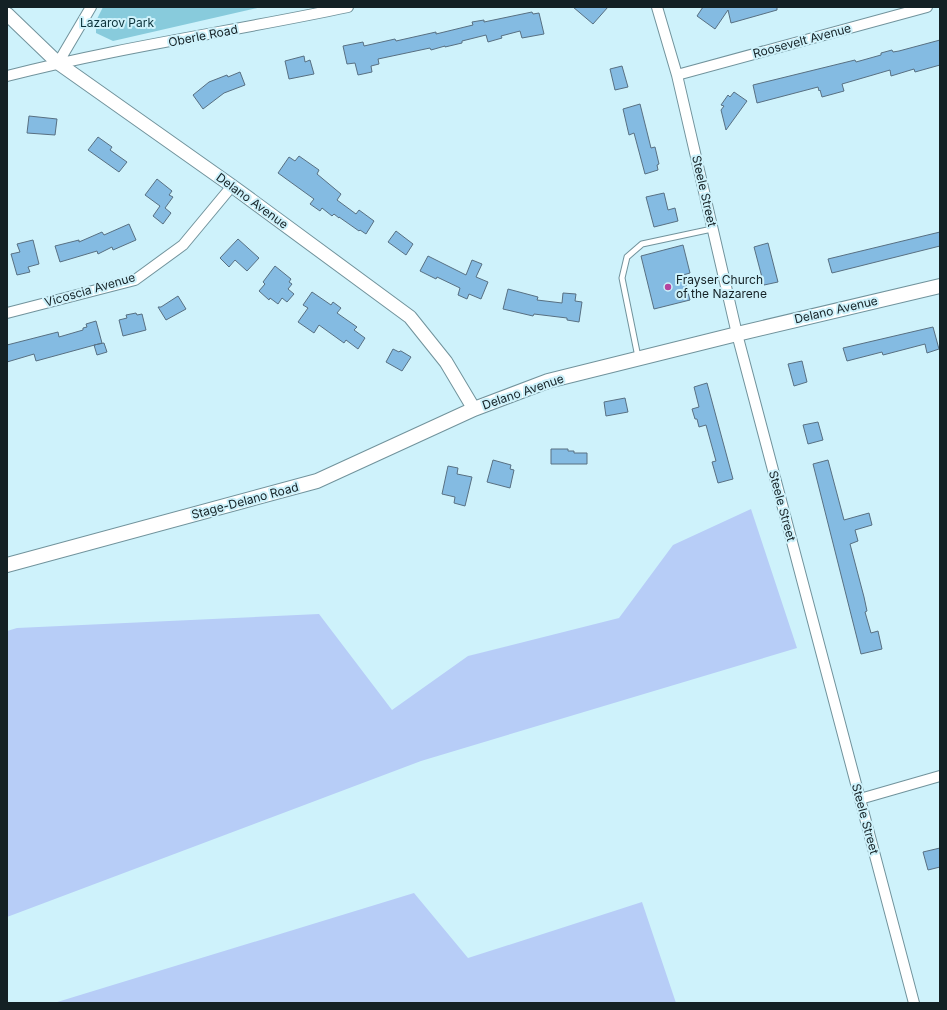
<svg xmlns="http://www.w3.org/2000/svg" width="947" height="1010" font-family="Inter,sans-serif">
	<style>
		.green { fill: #88cbdc }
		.water { fill: #b7cdf7 }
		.building { fill: #84bbe2; stroke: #587082 }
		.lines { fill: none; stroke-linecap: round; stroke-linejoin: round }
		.service-casing { stroke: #71939c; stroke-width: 7 }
		.minor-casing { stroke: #71939c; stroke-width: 12 }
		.tertiary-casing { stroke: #71939c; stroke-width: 15 }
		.secondary-casing { stroke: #71939c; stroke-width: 16 }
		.service { stroke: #fff; stroke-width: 5 }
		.minor { stroke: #fff; stroke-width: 10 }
		.tertiary { stroke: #fff; stroke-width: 13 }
		.secondary { stroke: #fff; stroke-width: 14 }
		.poi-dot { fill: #b5449f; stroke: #cef2fb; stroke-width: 1.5 }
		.labels { text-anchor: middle; stroke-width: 4; stroke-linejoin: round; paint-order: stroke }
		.park-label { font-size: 12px; fill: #0b3139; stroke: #cef2fb }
		.street-label { font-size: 12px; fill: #142125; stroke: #cef2fb }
		.poi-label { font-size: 12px; fill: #142125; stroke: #cef2fb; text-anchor: start }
	</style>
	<rect width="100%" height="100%" fill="#cef2fb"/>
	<path class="green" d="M 103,7 L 262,7 L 113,41 L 96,33 L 96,21 Z"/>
	<path class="water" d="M 751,509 L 797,648 L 421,761 L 7,917 L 7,631 L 17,628 L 319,614 L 392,710 L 468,656 L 619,618 L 673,545 Z
		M 414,893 L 468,958 L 642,902 L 676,1003 L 54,1003 Z"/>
	<path class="building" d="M 573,7 L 608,7 L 593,24 Z
		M 703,7 L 777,7 L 777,10 L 731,23 L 728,10 L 715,29 L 697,16 Z
		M 532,12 L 533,14 L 539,13 L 544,34 L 522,38 L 520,31 L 501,36 L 502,38 L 488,42 L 486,35 L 462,41 L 462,43 L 445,47 L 445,46 L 431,50 L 430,48 L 378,59 L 379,64 L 371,66 L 372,72 L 358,75 L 355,63 L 347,64 L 343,46 L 363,42 L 364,46 L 395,39 L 396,41 L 436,32 L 436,34 L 473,25 L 472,22 L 484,20 L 484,22 Z
		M 940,40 L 940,65 L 915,72 L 914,69 L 891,76 L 890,70 L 842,84 L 844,91 L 822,97 L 820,90 L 819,91 L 818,87 L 757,103 L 753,85 L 855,60 L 856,62 L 881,55 L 881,53 L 892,50 L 893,52 L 899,51 Z
		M 304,56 L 305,62 L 310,60 L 314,74 L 289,79 L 285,61 Z
		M 622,66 L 628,87 L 615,90 L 610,69 Z
		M 240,72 L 245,85 L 224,93 L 203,109 L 193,95 L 209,82 L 227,75 L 228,77 Z
		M 734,92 L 747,101 L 726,130 L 721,110 L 724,106 L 721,105 L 728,95 L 730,97 Z
		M 640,104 L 651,148 L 655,147 L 659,164 L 657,165 L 658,170 L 645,174 L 634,133 L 629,135 L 623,109 Z
		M 29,116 L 57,119 L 55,135 L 27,133 Z
		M 98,137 L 112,147 L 110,150 L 127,162 L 119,172 L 88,150 Z
		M 299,156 L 319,170 L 317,174 L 341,194 L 337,200 L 356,214 L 359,210 L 374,221 L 366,234 L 360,230 L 359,231 L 339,217 L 339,218 L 334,214 L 332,216 L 322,208 L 320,211 L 310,204 L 314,199 L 278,173 L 289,157 L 295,161 Z
		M 157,179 L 172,191 L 169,195 L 173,197 L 165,208 L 171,213 L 163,224 L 153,216 L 160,206 L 145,195 Z
		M 664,193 L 668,210 L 675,208 L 678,221 L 654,227 L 646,197 Z
		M 129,224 L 136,240 L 113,250 L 112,247 L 98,254 L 97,251 L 60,262 L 55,246 L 79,240 L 79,242 L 102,232 L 104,235 Z
		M 396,231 L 413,244 L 406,255 L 388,242 Z
		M 940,232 L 940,246 L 832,273 L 828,259 Z
		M 238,239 L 259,258 L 247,271 L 235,260 L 229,267 L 220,258 Z
		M 33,240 L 39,264 L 28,267 L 30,272 L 17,275 L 11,254 L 20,252 L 17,244 Z
		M 768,243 L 778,282 L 764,285 L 754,247 Z
		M 683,245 L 690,273 L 683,275 L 690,300 L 654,309 L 641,256 Z
		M 428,256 L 466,275 L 472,260 L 482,264 L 476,277 L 488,282 L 481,299 L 469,294 L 467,299 L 458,295 L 460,288 L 437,277 L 436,279 L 420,271 Z
		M 275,266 L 291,279 L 289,282 L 292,284 L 288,289 L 294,294 L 287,302 L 282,298 L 278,304 L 270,298 L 269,300 L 259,291 L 265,284 L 263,282 Z
		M 508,289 L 538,297 L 537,300 L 562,303 L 563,293 L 576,294 L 575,301 L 582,302 L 579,322 L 567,320 L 567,318 L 534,314 L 533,316 L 503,309 Z
		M 312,292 L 331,305 L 333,302 L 341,308 L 337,313 L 357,327 L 354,330 L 365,338 L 358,349 L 346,340 L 344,343 L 319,325 L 314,333 L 298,322 L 308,308 L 303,305 Z
		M 178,296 L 186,309 L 166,320 L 158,307 L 161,307 Z
		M 136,313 L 137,315 L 142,314 L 146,330 L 123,336 L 119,320 L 127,318 L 126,315 Z
		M 96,321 L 102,343 L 36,361 L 34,354 L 7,362 L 7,345 L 58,332 L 59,337 L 83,330 L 83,328 L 87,327 L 86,324 Z
		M 933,327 L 939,349 L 927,353 L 925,344 L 883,355 L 882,352 L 847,361 L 843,348 Z
		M 104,343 L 107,352 L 97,355 L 94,345 Z
		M 393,349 L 399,352 L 400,351 L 401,351 L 411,357 L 402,371 L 386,362 Z
		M 802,361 L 807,382 L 794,386 L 788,364 Z
		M 707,383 L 733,479 L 718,483 L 712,462 L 716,461 L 706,425 L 699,427 L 697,419 L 695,419 L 692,409 L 699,407 L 694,387 Z
		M 625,398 L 628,412 L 606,416 L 604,402 Z
		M 818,422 L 823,440 L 808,444 L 803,425 Z
		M 551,449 L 568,449 L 568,451 L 574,451 L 574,453 L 587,453 L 587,464 L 551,464 Z
		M 493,460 L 511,465 L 510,469 L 514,470 L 510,488 L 487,482 Z
		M 828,460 L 844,520 L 869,513 L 872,525 L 855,530 L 858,541 L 850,544 L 864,597 L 867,611 L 865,612 L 871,633 L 878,631 L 882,649 L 861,654 L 813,464 Z
		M 448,466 L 458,468 L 457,474 L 472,477 L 465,506 L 454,503 L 455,497 L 442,494 Z
		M 940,848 L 940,867 L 928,870 L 923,852 Z"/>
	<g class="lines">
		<g class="service-casing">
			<path id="service" d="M 638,357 L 622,278 L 627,257 L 642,244 L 712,229"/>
		</g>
		<g class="minor-casing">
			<path id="minor" d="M 657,7 L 677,75 L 737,334 L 914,1003
				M 58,63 L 91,7
				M 677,75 L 927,7
				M 7,76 C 119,47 235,31 348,7
				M 7,313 L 135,280 L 183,245 L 232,186
				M 860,799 L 940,776"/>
		</g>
		<g class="tertiary-casing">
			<path id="tertiary" d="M 7,14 L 58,63 L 232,186 L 410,317 L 446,362 L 474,409"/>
		</g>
		<g class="secondary-casing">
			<path id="secondary" d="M 7,565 L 317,481 L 474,409 L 548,381 L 737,334 L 940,286"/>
		</g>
		<use href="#service" class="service"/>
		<use href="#minor" class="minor"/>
		<use href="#tertiary" class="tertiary"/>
		<use href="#secondary" class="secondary"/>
	</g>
	<circle class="poi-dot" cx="668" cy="287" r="4"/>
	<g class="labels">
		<g class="park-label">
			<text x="117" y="27">Lazarov Park</text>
		</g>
		<g class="street-label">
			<text transform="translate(203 36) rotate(-11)" y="4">Oberle Road</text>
			<text transform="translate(802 41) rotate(-15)" y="4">Roosevelt Avenue</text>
			<text transform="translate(704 191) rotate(77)" y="4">Steele Street</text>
			<text transform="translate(252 201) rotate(36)" y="4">Delano Avenue</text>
			<text transform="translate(90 290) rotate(-16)" y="4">Vicoscia Avenue</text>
			<text transform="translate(836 310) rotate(-13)" y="4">Delano Avenue</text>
			<text transform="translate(523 392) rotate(-19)" y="4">Delano Avenue</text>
			<text transform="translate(245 501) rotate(-15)" y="4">Stage-Delano Road</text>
			<text transform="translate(782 506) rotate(75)" y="4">Steele Street</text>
			<text transform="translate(865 819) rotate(75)" y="4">Steele Street</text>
		</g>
		<g class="poi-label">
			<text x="676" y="284">Frayser Church<tspan x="676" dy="14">of the Nazarene</tspan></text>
		</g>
	</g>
	<rect width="947" height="1010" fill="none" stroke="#142125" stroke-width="16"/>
</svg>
